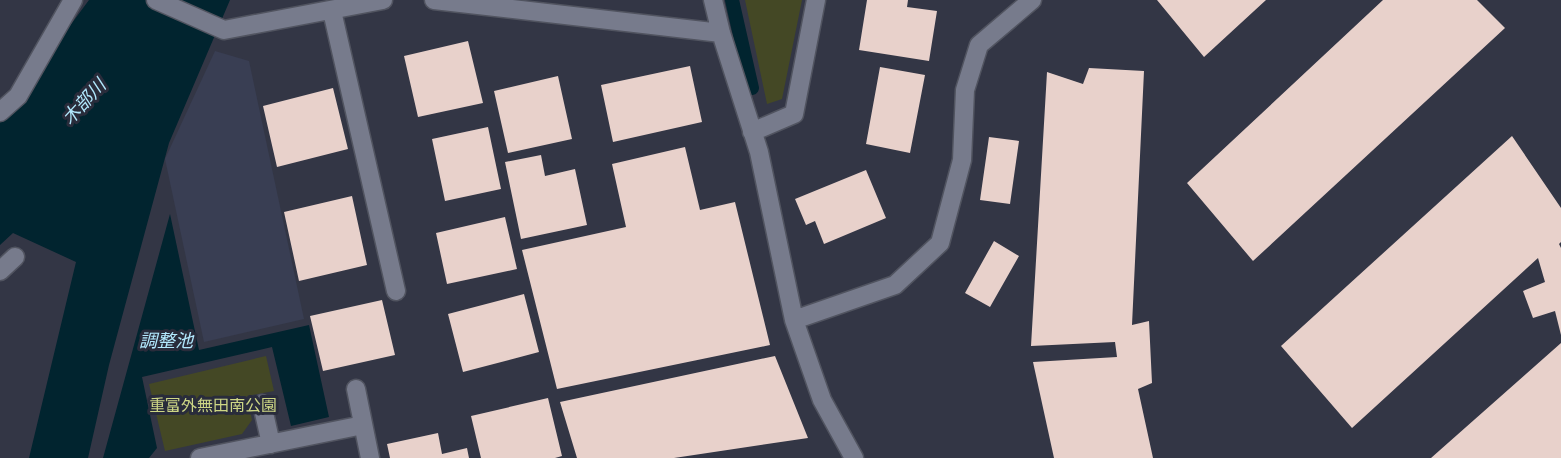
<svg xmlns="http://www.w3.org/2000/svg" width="1561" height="458" font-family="'Open Sans','Noto Sans JP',sans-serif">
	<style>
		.built { fill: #393e53 }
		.green { fill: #444825 }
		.water { fill: #01242f }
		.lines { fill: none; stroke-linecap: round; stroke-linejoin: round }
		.stream { stroke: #01242f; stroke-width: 14 }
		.building { fill: #e8d1cb }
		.minor-casing { stroke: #515460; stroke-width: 21 }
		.minor { stroke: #777b8c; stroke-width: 18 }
		.labels { text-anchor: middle; stroke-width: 6; stroke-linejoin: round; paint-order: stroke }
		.park-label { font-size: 16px; fill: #cdd685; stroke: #292c3b }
		.water-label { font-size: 18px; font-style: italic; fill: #b2e9fe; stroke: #292c3b }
	</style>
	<rect width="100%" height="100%" fill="#333645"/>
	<path class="built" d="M 215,51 L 249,61 L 304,319 L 204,342 L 165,159 Z"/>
	<path class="green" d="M 745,0 L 802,0 L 782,99 L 767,104 Z
		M 266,356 L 274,391 L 247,396 L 252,420 L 242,434 L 165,451 L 149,384 Z"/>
	<path class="water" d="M 89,0 L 230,0 L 169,143 L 109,365 L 88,458 L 29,458 L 76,262 L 13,233 L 0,245 L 0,113 L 18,96 Z
		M 170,214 L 199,350 L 309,325 L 329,417 L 291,426 L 272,347 L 142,377 L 157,448 L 149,458 L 103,458 Z"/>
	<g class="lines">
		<path class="stream" d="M 732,0 L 752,88"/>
	</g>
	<path class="building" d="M 867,0 L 908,0 L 907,7 L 937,11 L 929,61 L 859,50 Z
		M 1157,0 L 1266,0 L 1204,57 Z
		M 1383,0 L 1477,0 L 1505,28 L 1253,261 L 1187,183 Z
		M 468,41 L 483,103 L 418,117 L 404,56 Z
		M 690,66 L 702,122 L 613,142 L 601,85 Z
		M 880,67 L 925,75 L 910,153 L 866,144 Z
		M 1089,68 L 1144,71 L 1132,325 L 1149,321 L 1152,383 L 1138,389 L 1153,458 L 1054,458 L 1033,362 L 1117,357 L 1115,342 L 1031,346 L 1047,72 L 1083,84 Z
		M 558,76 L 572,139 L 508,153 L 494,91 Z
		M 333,88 L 348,149 L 277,167 L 263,106 Z
		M 488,127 L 501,189 L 445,201 L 432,139 Z
		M 1512,136 L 1561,208 L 1561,242 L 1559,244 L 1561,248 L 1561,335 L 1555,311 L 1533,318 L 1523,291 L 1545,282 L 1538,258 L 1352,428 L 1281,346 Z
		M 989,137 L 1019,141 L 1010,204 L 980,200 Z
		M 685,147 L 700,210 L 735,202 L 770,345 L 557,389 L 522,250 L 626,227 L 612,164 Z
		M 541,155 L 545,176 L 575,169 L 587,225 L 521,239 L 505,162 Z
		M 866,170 L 886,218 L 824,244 L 815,221 L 806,225 L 795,199 Z
		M 352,196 L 367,265 L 299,281 L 284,212 Z
		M 505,217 L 517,269 L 447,284 L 436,233 Z
		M 994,241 L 1019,256 L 990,307 L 965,293 Z
		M 524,294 L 539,352 L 463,372 L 448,314 Z
		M 382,300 L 395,355 L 323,371 L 310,316 Z
		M 1561,343 L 1561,458 L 1431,458 Z
		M 775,356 L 808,438 L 674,458 L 577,458 L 560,402 Z
		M 548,398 L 562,456 L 555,458 L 481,458 L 471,416 Z
		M 438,433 L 442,454 L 467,448 L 469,458 L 390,458 L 387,444 Z"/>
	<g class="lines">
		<g class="minor-casing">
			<path id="minor" d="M 156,0 L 224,30 L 383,0
				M 434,0 L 721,33
				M 713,0 L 721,33 L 759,152 L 794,320 L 822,400 L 854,458
				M 332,11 L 396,291
				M 0,112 L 18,96 L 73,0
				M 752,132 L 794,114 L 816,0
				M 0,271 L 15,257
				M 794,320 L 895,285 L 940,243 L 962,160 L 965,90 L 979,45 L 1032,0
				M 356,389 L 370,458
				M 262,404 L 271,444
				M 200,458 L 363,425"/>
		</g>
		<use href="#minor" class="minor"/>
	</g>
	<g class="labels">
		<g class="park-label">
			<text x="213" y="411">重富外無田南公園</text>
		</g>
		<g class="water-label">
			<text transform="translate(84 102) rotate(-47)" y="6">木部川</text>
			<text x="166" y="347">調整池</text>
		</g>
	</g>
</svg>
